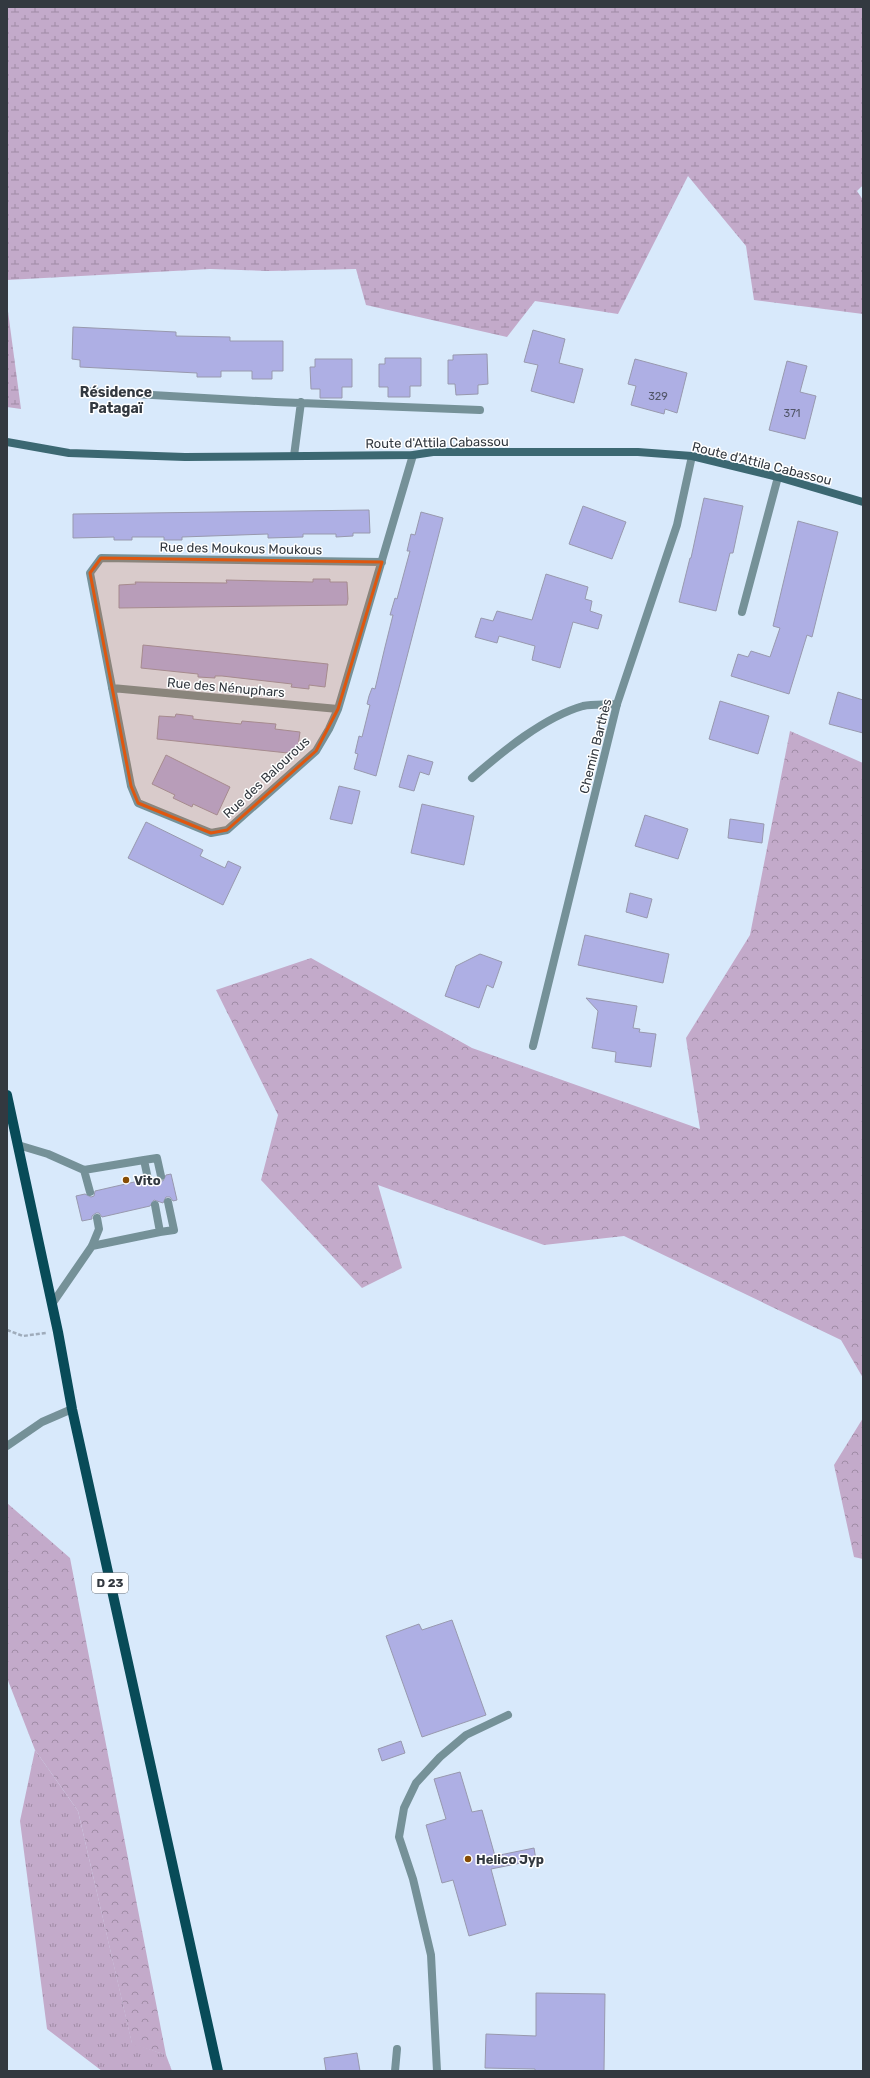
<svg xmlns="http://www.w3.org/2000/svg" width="870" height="2078" font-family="Rubik,sans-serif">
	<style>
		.grass { fill: url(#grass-tufts) }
		.forest { fill: url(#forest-crowns) }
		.wetland { fill: url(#wetland-marsh) }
		.building { fill: #aeafe4; stroke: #9899ae }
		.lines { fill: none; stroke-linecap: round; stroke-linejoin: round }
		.path { stroke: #9facbb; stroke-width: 2.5; stroke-dasharray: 4 2; stroke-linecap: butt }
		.service { stroke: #759198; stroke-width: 8 }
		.minor { stroke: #759198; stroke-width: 8 }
		.secondary { stroke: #3c6872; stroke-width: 8 }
		.primary { stroke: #084b58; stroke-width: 10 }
		.marked { fill: #df570f; fill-opacity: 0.2; stroke: #df570f; stroke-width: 3; stroke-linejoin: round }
		.poi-dot { fill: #874d04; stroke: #fff; stroke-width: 1.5 }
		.labels { text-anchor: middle; stroke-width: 3; stroke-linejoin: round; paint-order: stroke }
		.number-label { font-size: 11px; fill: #525669 }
		.shield { fill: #fff; stroke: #707479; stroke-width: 1 }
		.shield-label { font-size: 12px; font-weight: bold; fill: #333940 }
		.street-label { font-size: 13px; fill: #333940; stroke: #fff }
		.poi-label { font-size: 13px; font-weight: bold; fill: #333940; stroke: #fff; text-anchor: start }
		.neighbourhood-label { font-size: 14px; font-weight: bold; fill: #333940; stroke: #fff }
	</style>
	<defs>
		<pattern id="grass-tufts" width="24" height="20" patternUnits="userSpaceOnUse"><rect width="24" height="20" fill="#c3aaca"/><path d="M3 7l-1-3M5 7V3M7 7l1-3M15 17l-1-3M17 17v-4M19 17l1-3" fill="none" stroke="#9f8ba5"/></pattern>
		<pattern id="forest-crowns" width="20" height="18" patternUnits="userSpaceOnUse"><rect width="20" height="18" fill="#c3aaca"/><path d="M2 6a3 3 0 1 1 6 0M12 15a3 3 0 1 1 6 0" fill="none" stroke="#9f8ba5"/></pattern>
		<pattern id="wetland-marsh" width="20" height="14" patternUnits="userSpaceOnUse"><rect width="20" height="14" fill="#c3aaca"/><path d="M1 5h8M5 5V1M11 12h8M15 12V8" fill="none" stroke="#9f8ba5"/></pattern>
	</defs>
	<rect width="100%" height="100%" fill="#d8e9fb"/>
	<path class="grass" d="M 35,1750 L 78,1811 L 132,2043 L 166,2055 L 172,2071 L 102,2071 L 47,2029 L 20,1821 Z"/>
	<path class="forest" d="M 790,731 L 863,763 L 863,1378 L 841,1340 L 624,1236 L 544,1245 L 378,1185 L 402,1268 L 362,1288 L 261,1180 L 278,1115 L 216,990 L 311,958 L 472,1048 L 700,1129 L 686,1038 L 750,935 Z
		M 863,1418 L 863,1559 L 854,1557 L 834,1465 Z
		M 7,1503 L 70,1558 L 166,2055 L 132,2044 L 78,1811 L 35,1750 L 7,1678 Z"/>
	<path class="wetland" d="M 7,7 L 863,7 L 863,185 L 857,191 L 863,200 L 863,314 L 754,300 L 746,246 L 688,176 L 618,314 L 535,301 L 507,337 L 366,305 L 356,269 L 268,271 L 210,269 L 7,280 Z
		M 7,304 L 21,409 L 7,407 Z"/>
	<path class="building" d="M 73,327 L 176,332 L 176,336 L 230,337 L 230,341 L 283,341 L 283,371 L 272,371 L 272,379 L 252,379 L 252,371 L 221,371 L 221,377 L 197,377 L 197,373 L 80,367 L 80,360 L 72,359 Z
		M 533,330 L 565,339 L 559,363 L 583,369 L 574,403 L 531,391 L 538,365 L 524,362 Z
		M 487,354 L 488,384 L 478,385 L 478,394 L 456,395 L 455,384 L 448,384 L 448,360 L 453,360 L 453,355 Z
		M 385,358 L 421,358 L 421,386 L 410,386 L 410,397 L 388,397 L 388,387 L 379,387 L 379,364 L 385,364 Z
		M 315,359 L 352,359 L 352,387 L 342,387 L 342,398 L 320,398 L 320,389 L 311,389 L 310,367 L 315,367 Z
		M 635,359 L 687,373 L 677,413 L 665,409 L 664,414 L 631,405 L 636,386 L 628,384 Z
		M 787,361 L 807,366 L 800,392 L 816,396 L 805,439 L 769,430 Z
		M 704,498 L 743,506 L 733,553 L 730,553 L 716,611 L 679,602 L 690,558 L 691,558 Z
		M 583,506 L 626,522 L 612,559 L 569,544 Z
		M 369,510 L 370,533 L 353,533 L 353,536 L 336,537 L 336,534 L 303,534 L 303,537 L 268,538 L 268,534 L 182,537 L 182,540 L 164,540 L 164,537 L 132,537 L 132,540 L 114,540 L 114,537 L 73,538 L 73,514 Z
		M 421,512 L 443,518 L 376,776 L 354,769 L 358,754 L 355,753 L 359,736 L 362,737 L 370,705 L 367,704 L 369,696 L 372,688 L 375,689 L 385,647 L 393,615 L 390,615 L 395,598 L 397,599 L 410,551 L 407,551 L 411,534 L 415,535 Z
		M 798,521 L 838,532 L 812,637 L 807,635 L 789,694 L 731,676 L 738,654 L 748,657 L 751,651 L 770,657 L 780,628 L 773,626 Z
		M 546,574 L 588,587 L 585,599 L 592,601 L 590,611 L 602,615 L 598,629 L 573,622 L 560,668 L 532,660 L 535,646 L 499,636 L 497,643 L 475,637 L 481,618 L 493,621 L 497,611 L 532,620 Z
		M 313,579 L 330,579 L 330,582 L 347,582 L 348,599 L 347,605 L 119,608 L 119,585 L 136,584 L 135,582 L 227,583 L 226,580 L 313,582 Z
		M 143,645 L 328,664 L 325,687 L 309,685 L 309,689 L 291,687 L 292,684 L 222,676 L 215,676 L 215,678 L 198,677 L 198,674 L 141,668 Z
		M 838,692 L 863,700 L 863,733 L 829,724 Z
		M 720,701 L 769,716 L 758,754 L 709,739 Z
		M 176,714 L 193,716 L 193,719 L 241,724 L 242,721 L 276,724 L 275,729 L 300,732 L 297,754 L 157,739 L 159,716 L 175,717 Z
		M 166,755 L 230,787 L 217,815 L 193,804 L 192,807 L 173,798 L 175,795 L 152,784 Z
		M 408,755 L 433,762 L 429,775 L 420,772 L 414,791 L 399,787 Z
		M 339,786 L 360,791 L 352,824 L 330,819 Z
		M 422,804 L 474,816 L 464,865 L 411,853 Z
		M 645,815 L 688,829 L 678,859 L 635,846 Z
		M 730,819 L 764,824 L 762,843 L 728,838 Z
		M 146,822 L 203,850 L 200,856 L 225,868 L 228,861 L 241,867 L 223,905 L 128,858 Z
		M 630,893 L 652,899 L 647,918 L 626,912 Z
		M 585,935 L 669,954 L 663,983 L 578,965 Z
		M 480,954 L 502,962 L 493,988 L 487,985 L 479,1008 L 445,996 L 456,966 Z
		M 586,998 L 637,1006 L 633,1028 L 640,1029 L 639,1032 L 656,1034 L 651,1067 L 615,1062 L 616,1052 L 592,1048 L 598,1011 Z
		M 171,1174 L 177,1200 L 173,1201 L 170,1197 L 166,1197 L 163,1203 L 154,1200 L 150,1206 L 102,1217 L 99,1213 L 96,1213 L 92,1216 L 92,1219 L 82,1221 L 76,1196 L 85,1194 L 91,1197 L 94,1196 L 95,1191 L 143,1180 L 146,1184 L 150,1184 L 153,1178 L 163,1181 L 166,1175 Z
		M 452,1620 L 486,1715 L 422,1737 L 386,1636 L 419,1624 L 422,1630 Z
		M 401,1741 L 405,1753 L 382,1761 L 378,1749 Z
		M 460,1772 L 472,1812 L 482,1810 L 495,1856 L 534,1848 L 536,1860 L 491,1869 L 506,1925 L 469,1936 L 453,1880 L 442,1883 L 426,1825 L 446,1819 L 434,1779 Z
		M 536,1993 L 605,1994 L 604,2071 L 535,2071 L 535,2069 L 485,2068 L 486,2034 L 536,2036 Z
		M 357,2053 L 360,2071 L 326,2071 L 324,2058 Z"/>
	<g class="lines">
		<path class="path" d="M 7,1330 L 23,1336 L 46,1333"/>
		<path class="service" d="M 472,778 C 502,752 544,717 583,706 C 593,704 606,705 617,704
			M 18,1145 L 48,1154 L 84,1170 L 90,1192
			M 144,1160 L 157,1158 L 161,1176
			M 84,1170 L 144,1160 L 148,1179
			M 160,1232 L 174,1230 L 168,1202
			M 92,1246 L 160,1232 L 155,1205
			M 52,1304 L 92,1246 L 99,1229 L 97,1218
			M 7,1446 L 42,1422 L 72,1409
			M 395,2071 L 397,2049
			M 437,2071 L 431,1955 L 413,1879 L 399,1837 L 404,1808 L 416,1783 L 440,1757 L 466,1735 L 508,1715"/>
		<path class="minor" d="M 83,391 L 275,402 L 480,410
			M 294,456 L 301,402
			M 382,562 L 101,558 L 90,573 L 131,786 L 138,803 L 211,833 L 227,830 L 316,751 L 329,729 L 338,709 L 413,455
			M 742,612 L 778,477
			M 112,688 L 338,709
			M 533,1046 L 617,704 L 677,525 L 692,456"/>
		<path class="secondary" d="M 7,442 L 69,453 L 185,457 L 413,455 L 433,452 L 638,452 L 692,456 L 778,477 L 863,502"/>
		<path class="primary" d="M 7,1095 L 58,1332 L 72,1409 L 218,2071"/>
	</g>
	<path class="marked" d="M 101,558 L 382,562 L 338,709 L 316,751 L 227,830 L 211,833 L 138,803 L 131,786 L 90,573 Z"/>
	<g class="poi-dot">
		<circle cx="126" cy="1180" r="4"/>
		<circle cx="468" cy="1859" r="4"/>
	</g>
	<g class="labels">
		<g class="number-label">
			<text x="658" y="400">329</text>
			<text x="792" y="417">371</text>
		</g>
		<rect class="shield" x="92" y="1573" width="36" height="20" rx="3"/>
		<g class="shield-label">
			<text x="110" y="1587">D 23</text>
		</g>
		<g class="street-label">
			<text transform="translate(437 442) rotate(-1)" y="5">Route d'Attila Cabassou</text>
			<text transform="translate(762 463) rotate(14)" y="5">Route d'Attila Cabassou</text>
			<text transform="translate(241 548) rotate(1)" y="5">Rue des Moukous Moukous</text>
			<text transform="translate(226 687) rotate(5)" y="5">Rue des Nénuphars</text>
			<text transform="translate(595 746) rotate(-76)" y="5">Chemin Barthès</text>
			<text transform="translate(266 777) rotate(-43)" y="5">Rue des Balourous</text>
		</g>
		<g class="poi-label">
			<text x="134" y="1185">Vito</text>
			<text x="476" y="1864">Helico Jyp</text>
		</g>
		<g class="neighbourhood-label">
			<text x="116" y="397">Résidence<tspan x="116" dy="16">Patagaï</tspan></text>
		</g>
	</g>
	<rect width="870" height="2078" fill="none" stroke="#333940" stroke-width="16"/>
</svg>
